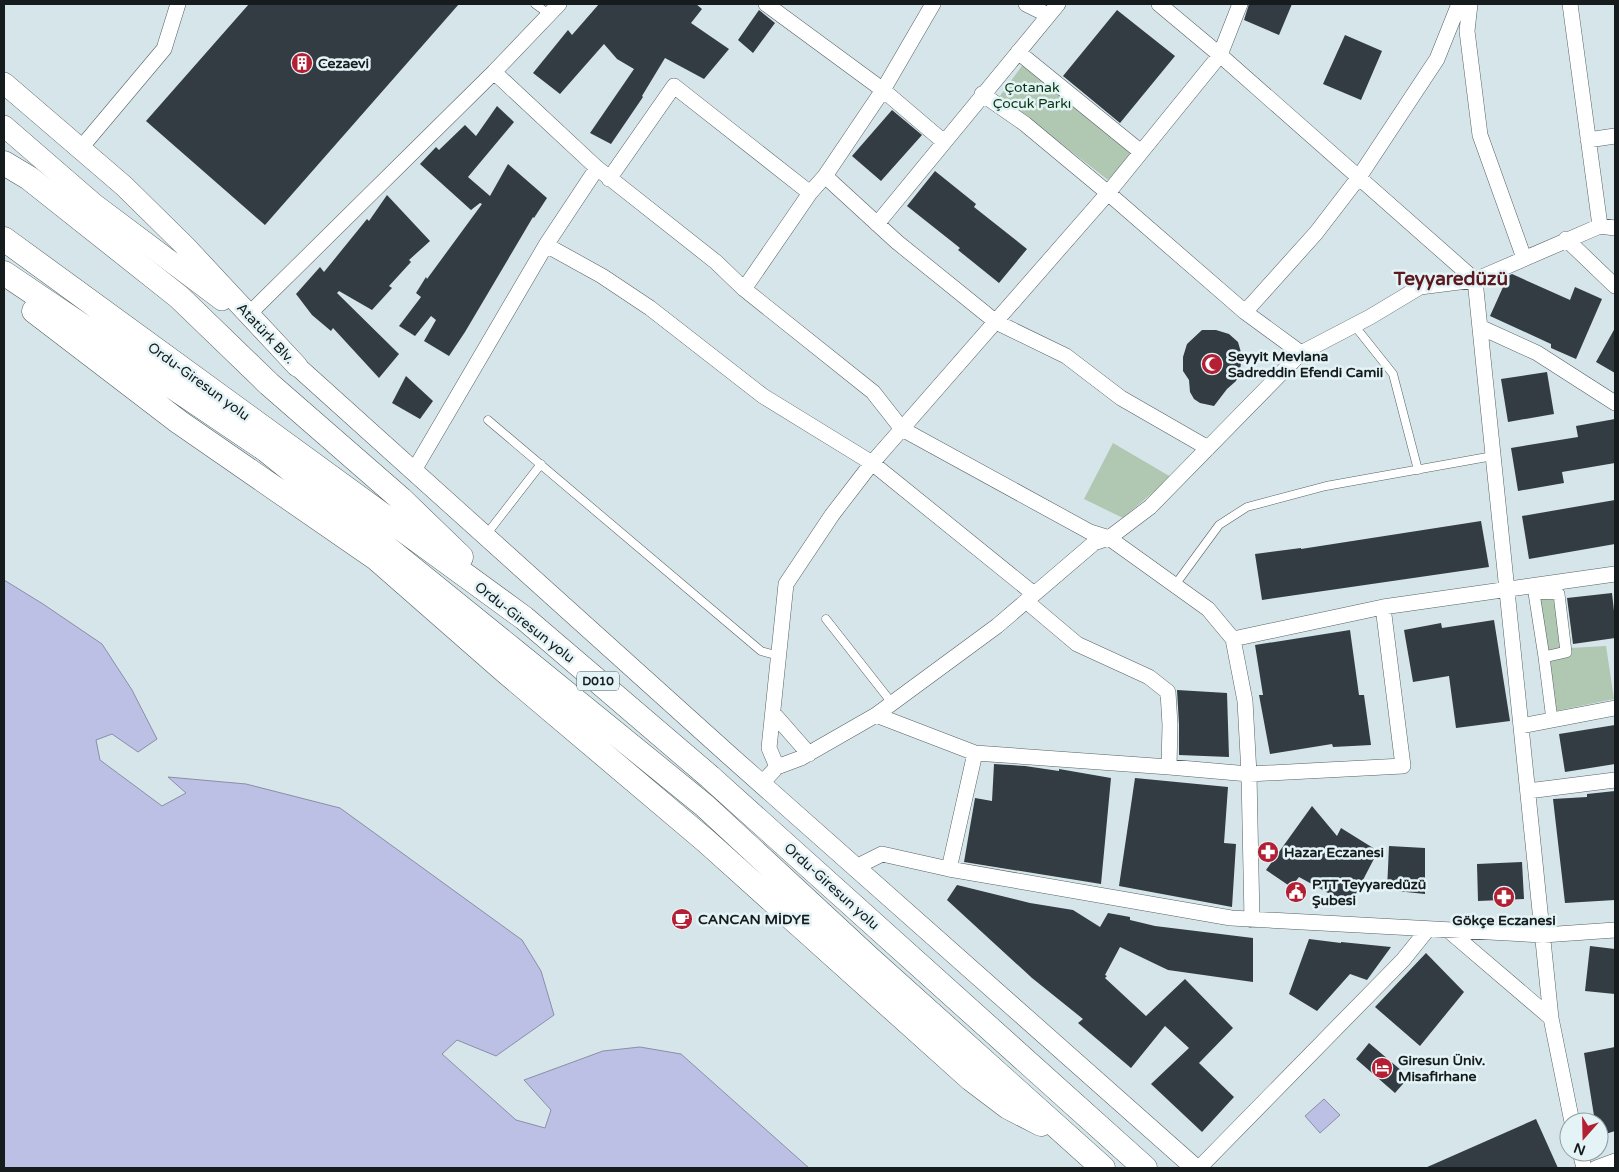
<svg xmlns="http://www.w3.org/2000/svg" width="1619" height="1172" font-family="'Varela Round',sans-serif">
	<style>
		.green { fill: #b0c7b1 }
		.water { fill: #bcc0e4; stroke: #8a8ea8 }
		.building { fill: #333b43 }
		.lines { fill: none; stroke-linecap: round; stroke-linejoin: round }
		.service-casing { stroke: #556265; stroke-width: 9 }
		.pedestrian-casing { stroke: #556265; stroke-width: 12 }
		.minor-casing { stroke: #556265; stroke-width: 16 }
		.tertiary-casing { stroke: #556265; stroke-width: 20 }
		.secondary-casing { stroke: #556265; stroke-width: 22 }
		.trunk-casing { stroke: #556265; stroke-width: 25 }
		.service { stroke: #fff; stroke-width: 8 }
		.pedestrian { stroke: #fff; stroke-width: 11 }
		.minor { stroke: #fff; stroke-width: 15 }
		.tertiary { stroke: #fff; stroke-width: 19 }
		.secondary { stroke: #fff; stroke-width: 21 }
		.trunk { stroke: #fff; stroke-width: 24 }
		.labels { text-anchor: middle; stroke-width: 5; stroke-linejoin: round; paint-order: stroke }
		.shield { fill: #e3f3f6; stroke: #545c5e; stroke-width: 1 }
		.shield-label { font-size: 12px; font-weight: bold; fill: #161b1d }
		.poi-label { font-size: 14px; font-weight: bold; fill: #161b1d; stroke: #e3f3f6; text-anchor: start }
		.park-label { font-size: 14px; fill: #05340e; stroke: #e3f3f6 }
		.street-label { font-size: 14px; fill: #161b1d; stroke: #e3f3f6 }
		.district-label { font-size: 19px; font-weight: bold; fill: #5d181d; stroke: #e3f3f6 }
	</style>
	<rect width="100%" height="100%" fill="#d6e5e9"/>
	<path class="green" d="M 1024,63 L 1134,152 L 1108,180 L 1000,96 Z
		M 1113,443 L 1171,477 L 1123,518 L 1084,499 Z
		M 1562,588 L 1570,648 L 1606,646 L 1614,699 L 1546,713 L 1540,656 L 1529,594 Z"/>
	<path class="water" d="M 4,580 L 43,604 L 102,644 L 132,690 L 157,739 L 138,752 L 112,734 L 96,740 L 100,760 L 162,806 L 186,793 L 168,777 L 246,784 L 340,808 L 522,940 L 541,971 L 554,1015 L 496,1056 L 457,1040 L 442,1054 L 516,1120 L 545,1128 L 551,1110 L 524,1080 L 603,1051 L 640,1047 L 681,1054 L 809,1168 L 4,1168 Z
		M 1324,1099 L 1340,1115 L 1320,1133 L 1305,1116 Z"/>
	<path class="building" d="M 249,4 L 459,4 L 265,225 L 146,121 Z
		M 599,4 L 696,4 L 702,9 L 691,23 L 729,49 L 704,79 L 665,58 L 642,96 L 643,97 L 611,144 L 590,133 L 634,69 L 617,59 L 604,44 L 560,94 L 533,73 L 568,30 L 572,35 Z
		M 1249,4 L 1292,4 L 1279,35 L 1244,20 Z
		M 759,10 L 775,23 L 753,53 L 738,40 Z
		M 1117,10 L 1175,56 L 1120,123 L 1063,76 Z
		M 1345,35 L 1382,51 L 1361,100 L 1323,84 Z
		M 497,106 L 514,122 L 468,177 L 490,196 L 508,164 L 547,198 L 534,218 L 533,217 L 465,332 L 449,356 L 424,341 L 436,320 L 431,316 L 415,336 L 399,326 L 421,297 L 416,293 L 426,277 L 427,279 L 482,204 L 480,203 L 471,210 L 420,164 L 436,147 L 439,150 L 465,125 L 476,136 Z
		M 892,110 L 922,135 L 881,181 L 852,156 Z
		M 935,171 L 976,204 L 974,207 L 1027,249 L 999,283 L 958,250 L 960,248 L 907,206 Z
		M 387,195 L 430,241 L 409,260 L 411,262 L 389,286 L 392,288 L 372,310 L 339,291 L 337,293 L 399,354 L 379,378 L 333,328 L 331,331 L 312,315 L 296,294 L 320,267 L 324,272 L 367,219 L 369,221 Z
		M 1512,274 L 1570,300 L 1575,287 L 1602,299 L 1576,359 L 1551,348 L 1551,344 L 1490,316 L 1508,276 Z
		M 1615,328 L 1615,373 L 1596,362 Z
		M 1202,330 L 1216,330 L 1229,334 L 1238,342 L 1242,356 L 1240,370 L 1236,381 L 1227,389 L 1214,406 L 1200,403 L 1194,399 L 1190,392 L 1189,380 L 1183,371 L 1183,357 L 1187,344 Z
		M 1547,372 L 1554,414 L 1508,422 L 1501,379 Z
		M 406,376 L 433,401 L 420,419 L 392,403 Z
		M 1615,419 L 1615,463 L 1562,472 L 1564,483 L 1518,491 L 1511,448 L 1578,437 L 1576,426 Z
		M 1615,500 L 1615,544 L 1529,559 L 1522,516 Z
		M 1481,521 L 1489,567 L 1262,600 L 1255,554 L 1301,548 L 1301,549 Z
		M 1612,593 L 1615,620 L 1615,638 L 1573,644 L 1567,598 Z
		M 1494,620 L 1510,721 L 1456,728 L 1449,676 L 1413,682 L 1404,630 L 1441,623 L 1442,628 Z
		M 1350,630 L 1359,695 L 1364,695 L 1371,745 L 1333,747 L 1332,744 L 1270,754 L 1259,695 L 1263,695 L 1255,645 Z
		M 1177,690 L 1227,693 L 1229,757 L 1179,755 L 1179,724 Z
		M 1615,725 L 1615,764 L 1565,772 L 1559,734 Z
		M 994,764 L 1025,766 L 1059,771 L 1059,769 L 1111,778 L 1101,884 L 964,862 L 975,798 L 992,801 Z
		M 1135,778 L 1228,787 L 1224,843 L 1236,844 L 1232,907 L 1119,886 Z
		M 1615,791 L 1615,900 L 1565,903 L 1553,799 L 1587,797 L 1587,794 Z
		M 1312,806 L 1337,836 L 1341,828 L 1378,851 L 1350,905 L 1299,877 L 1291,887 L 1266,870 Z
		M 1389,846 L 1425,848 L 1425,894 L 1387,890 Z
		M 1522,862 L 1524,899 L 1478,901 L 1477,864 Z
		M 957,885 L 1030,903 L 1073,910 L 1100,927 L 1108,913 L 1130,917 L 1130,920 L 1155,926 L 1253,938 L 1253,982 L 1168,970 L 1120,947 L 1105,975 L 1107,976 L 1105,978 L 1146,1016 L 1185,979 L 1233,1028 L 1199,1063 L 1234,1097 L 1202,1132 L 1151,1084 L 1189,1048 L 1165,1026 L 1131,1068 L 1078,1023 L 1083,1019 L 1032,978 L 947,900 Z
		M 1309,939 L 1341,943 L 1341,942 L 1391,947 L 1367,980 L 1350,974 L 1317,1011 L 1289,994 Z
		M 1590,946 L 1615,949 L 1615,994 L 1585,991 Z
		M 1426,953 L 1464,992 L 1420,1046 L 1375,1007 Z
		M 1369,1043 L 1409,1077 L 1395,1093 L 1356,1059 Z
		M 1615,1047 L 1615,1131 L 1599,1136 L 1599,1122 L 1595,1122 L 1584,1053 Z
		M 1536,1119 L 1558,1168 L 1425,1168 Z"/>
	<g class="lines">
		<g class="service-casing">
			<path id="service" d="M 535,4 L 549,14
				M 1354,325 L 1393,374 L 1418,470
				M 488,420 L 761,651 L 779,656
				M 486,535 L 541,464
				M 1175,585 L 1219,525 L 1247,507 L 1326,486 L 1493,456
				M 826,619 L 892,703"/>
		</g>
		<g class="pedestrian-casing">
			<path id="pedestrian" d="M 1544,657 L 1566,652 L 1559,594 L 1534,593 L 1544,657 L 1552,720"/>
		</g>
		<g class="minor-casing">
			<path id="minor" d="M 766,4 L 883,90 L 944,142
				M 1026,4 L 1048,15
				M 1159,4 L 1220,55 L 1475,280 L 1551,1018 L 1572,1122
				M 1470,4 L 1467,31 L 1480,135 L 1524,258
				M 1570,4 L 1600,226
				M 1018,52 L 1141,152
				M 494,72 L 597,168 L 716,262 L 744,289 L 873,392 L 902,429 L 1090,532 L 1109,538 L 1208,609 L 1233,639 L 1245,701 L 1249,774 L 1252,920
				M 982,94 L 1025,124 L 1108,193 L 1245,312 L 1301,353
				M 1588,140 L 1615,136
				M 80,149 L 164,49 L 178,4
				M 825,176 L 883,90 L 933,4
				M 609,179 L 674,86 L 810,193 L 825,176 L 897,242 L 996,322 L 1066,356 L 1121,398 L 1208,448
				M 877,224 L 1058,4
				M 1566,239 L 1615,286
				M 546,245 L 602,276 L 650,308 L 763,396 L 872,463 L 1034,594
				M 744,289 L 810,193
				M 1245,312 L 1316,233 L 1359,177 L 1437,59 L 1459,4
				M 249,314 L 494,72 L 559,4
				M 1480,327 L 1537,353 L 1615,403
				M 413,472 L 546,245 L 597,168
				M 1026,601 L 1077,644 L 1149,677 L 1168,692 L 1170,725 L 1169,767
				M 1233,639 L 1383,607 L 1615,574
				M 773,713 L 809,754
				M 876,715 L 975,753 L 1169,767 L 1249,774 L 1403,766 L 1383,607
				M 1521,726 L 1615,708
				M 777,767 L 769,748 L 786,584 L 832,515 L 872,463 L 1108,193 L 1220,55 L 1240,4
				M 761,784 L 777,767 L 801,758 L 876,715 L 997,626 L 1094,543 L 1109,538 L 1150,507 L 1301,353 L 1370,317 L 1420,287 L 1475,280 L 1600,226 L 1615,228
				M 1528,791 L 1615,780
				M 856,867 L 882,854 L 949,869 L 1231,918 L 1543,935 L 1615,930
				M 949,869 L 975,753
				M 1448,930 L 1551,1018
				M 1580,1152 L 1584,1168
				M 1199,1168 L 1403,960 L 1428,929
				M 1596,1168 L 1615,1161"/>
		</g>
		<g class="tertiary-casing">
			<path id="tertiary" d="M 297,366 L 729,755 L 1195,1168"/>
		</g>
		<g class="secondary-casing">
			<path id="secondary" d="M 4,83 L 124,186 L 185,246 L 297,366
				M 4,126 L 94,204 L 222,300"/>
		</g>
		<g class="trunk-casing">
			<path id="trunk" d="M 4,163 L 29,178 L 179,297 L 269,384 L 401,499 L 461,557
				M 4,239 L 524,618 L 710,777 L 1145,1168
				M 4,273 L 266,450 L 517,653 L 705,806 L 869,958 L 1103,1168
				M 34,311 L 179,422 L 377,559 L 506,672 L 706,841 L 971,1079 L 1008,1107 L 1041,1124"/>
		</g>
		<use href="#service" class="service"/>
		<use href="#pedestrian" class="pedestrian"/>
		<use href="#minor" class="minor"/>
		<use href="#tertiary" class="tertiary"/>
		<use href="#secondary" class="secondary"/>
		<use href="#trunk" class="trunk"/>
	</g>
	<defs>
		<g id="building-disc" transform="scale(1.125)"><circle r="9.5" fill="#b32034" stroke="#e3f3f6"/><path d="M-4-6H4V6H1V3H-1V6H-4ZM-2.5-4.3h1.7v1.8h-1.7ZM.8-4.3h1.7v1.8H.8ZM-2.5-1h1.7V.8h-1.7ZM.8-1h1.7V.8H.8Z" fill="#fff"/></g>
		<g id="mosque-disc" transform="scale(1.125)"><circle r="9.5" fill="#b32034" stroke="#e3f3f6"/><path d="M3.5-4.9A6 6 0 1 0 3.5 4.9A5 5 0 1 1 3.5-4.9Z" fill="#fff"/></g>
		<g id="pharmacy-disc" transform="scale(1.125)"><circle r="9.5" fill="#b32034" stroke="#e3f3f6"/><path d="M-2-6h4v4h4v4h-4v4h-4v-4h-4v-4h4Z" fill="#fff"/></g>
		<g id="civic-disc" transform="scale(1.125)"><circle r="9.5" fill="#b32034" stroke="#e3f3f6"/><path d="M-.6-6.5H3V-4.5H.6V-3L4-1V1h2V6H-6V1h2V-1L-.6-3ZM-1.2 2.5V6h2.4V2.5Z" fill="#fff"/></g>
		<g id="cafe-disc" transform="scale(1.125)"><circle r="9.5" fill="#b32034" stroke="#e3f3f6"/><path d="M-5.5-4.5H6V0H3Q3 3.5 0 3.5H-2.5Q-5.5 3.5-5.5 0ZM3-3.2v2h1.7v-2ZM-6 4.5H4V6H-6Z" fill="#fff"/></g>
		<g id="hotel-disc" transform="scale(1.125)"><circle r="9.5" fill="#b32034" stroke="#e3f3f6"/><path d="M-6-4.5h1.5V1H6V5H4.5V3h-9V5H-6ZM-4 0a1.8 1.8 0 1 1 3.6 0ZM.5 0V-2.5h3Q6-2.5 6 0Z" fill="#fff"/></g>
	</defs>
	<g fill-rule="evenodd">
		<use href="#building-disc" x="302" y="63"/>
		<use href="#mosque-disc" x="1212" y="364"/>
		<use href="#pharmacy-disc" x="1268" y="852"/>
		<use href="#civic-disc" x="1296" y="892"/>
		<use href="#pharmacy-disc" x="1504" y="897"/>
		<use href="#cafe-disc" x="682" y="919"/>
		<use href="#hotel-disc" x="1382" y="1068"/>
	</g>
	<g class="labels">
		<rect class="shield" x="577" y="671.5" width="42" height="19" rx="4"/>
		<g class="shield-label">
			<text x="598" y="685">D010</text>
		</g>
		<g class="poi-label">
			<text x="318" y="68">Cezaevi</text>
			<text x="1228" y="361">Seyyit Mevlana<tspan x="1228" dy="16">Sadreddin Efendi Camii</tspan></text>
			<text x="1284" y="857">Hazar Eczanesi</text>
			<text x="1312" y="889">PTT Teyyaredüzü<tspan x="1312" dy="16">Şubesi</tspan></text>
			<text x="698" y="924">CANCAN MİDYE</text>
			<text x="1504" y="925" text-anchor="middle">Gökçe Eczanesi</text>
			<text x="1398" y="1065">Giresun Üniv.<tspan x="1398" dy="16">Misafirhane</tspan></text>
		</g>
		<g class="park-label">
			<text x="1032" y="92">Çotanak<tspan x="1032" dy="16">Çocuk Parkı</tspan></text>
		</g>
		<g class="street-label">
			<text transform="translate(266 333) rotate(47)" y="5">Atatürk Blv.</text>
			<text transform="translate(199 381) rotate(36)" y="5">Ordu-Giresun yolu</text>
			<text transform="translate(525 622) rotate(38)" y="5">Ordu-Giresun yolu</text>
			<text transform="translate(832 886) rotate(42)" y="5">Ordu-Giresun yolu</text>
		</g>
		<g class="district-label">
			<text x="1451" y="285">Teyyaredüzü</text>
		</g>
	</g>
	<rect width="1619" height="1172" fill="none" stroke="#161b1d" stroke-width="10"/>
	<g transform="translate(1584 1137) rotate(200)"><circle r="24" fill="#e3f3f6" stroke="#919d9f"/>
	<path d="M0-4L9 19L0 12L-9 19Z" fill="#b32034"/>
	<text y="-8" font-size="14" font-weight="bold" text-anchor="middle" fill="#161b1d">N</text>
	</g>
</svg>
